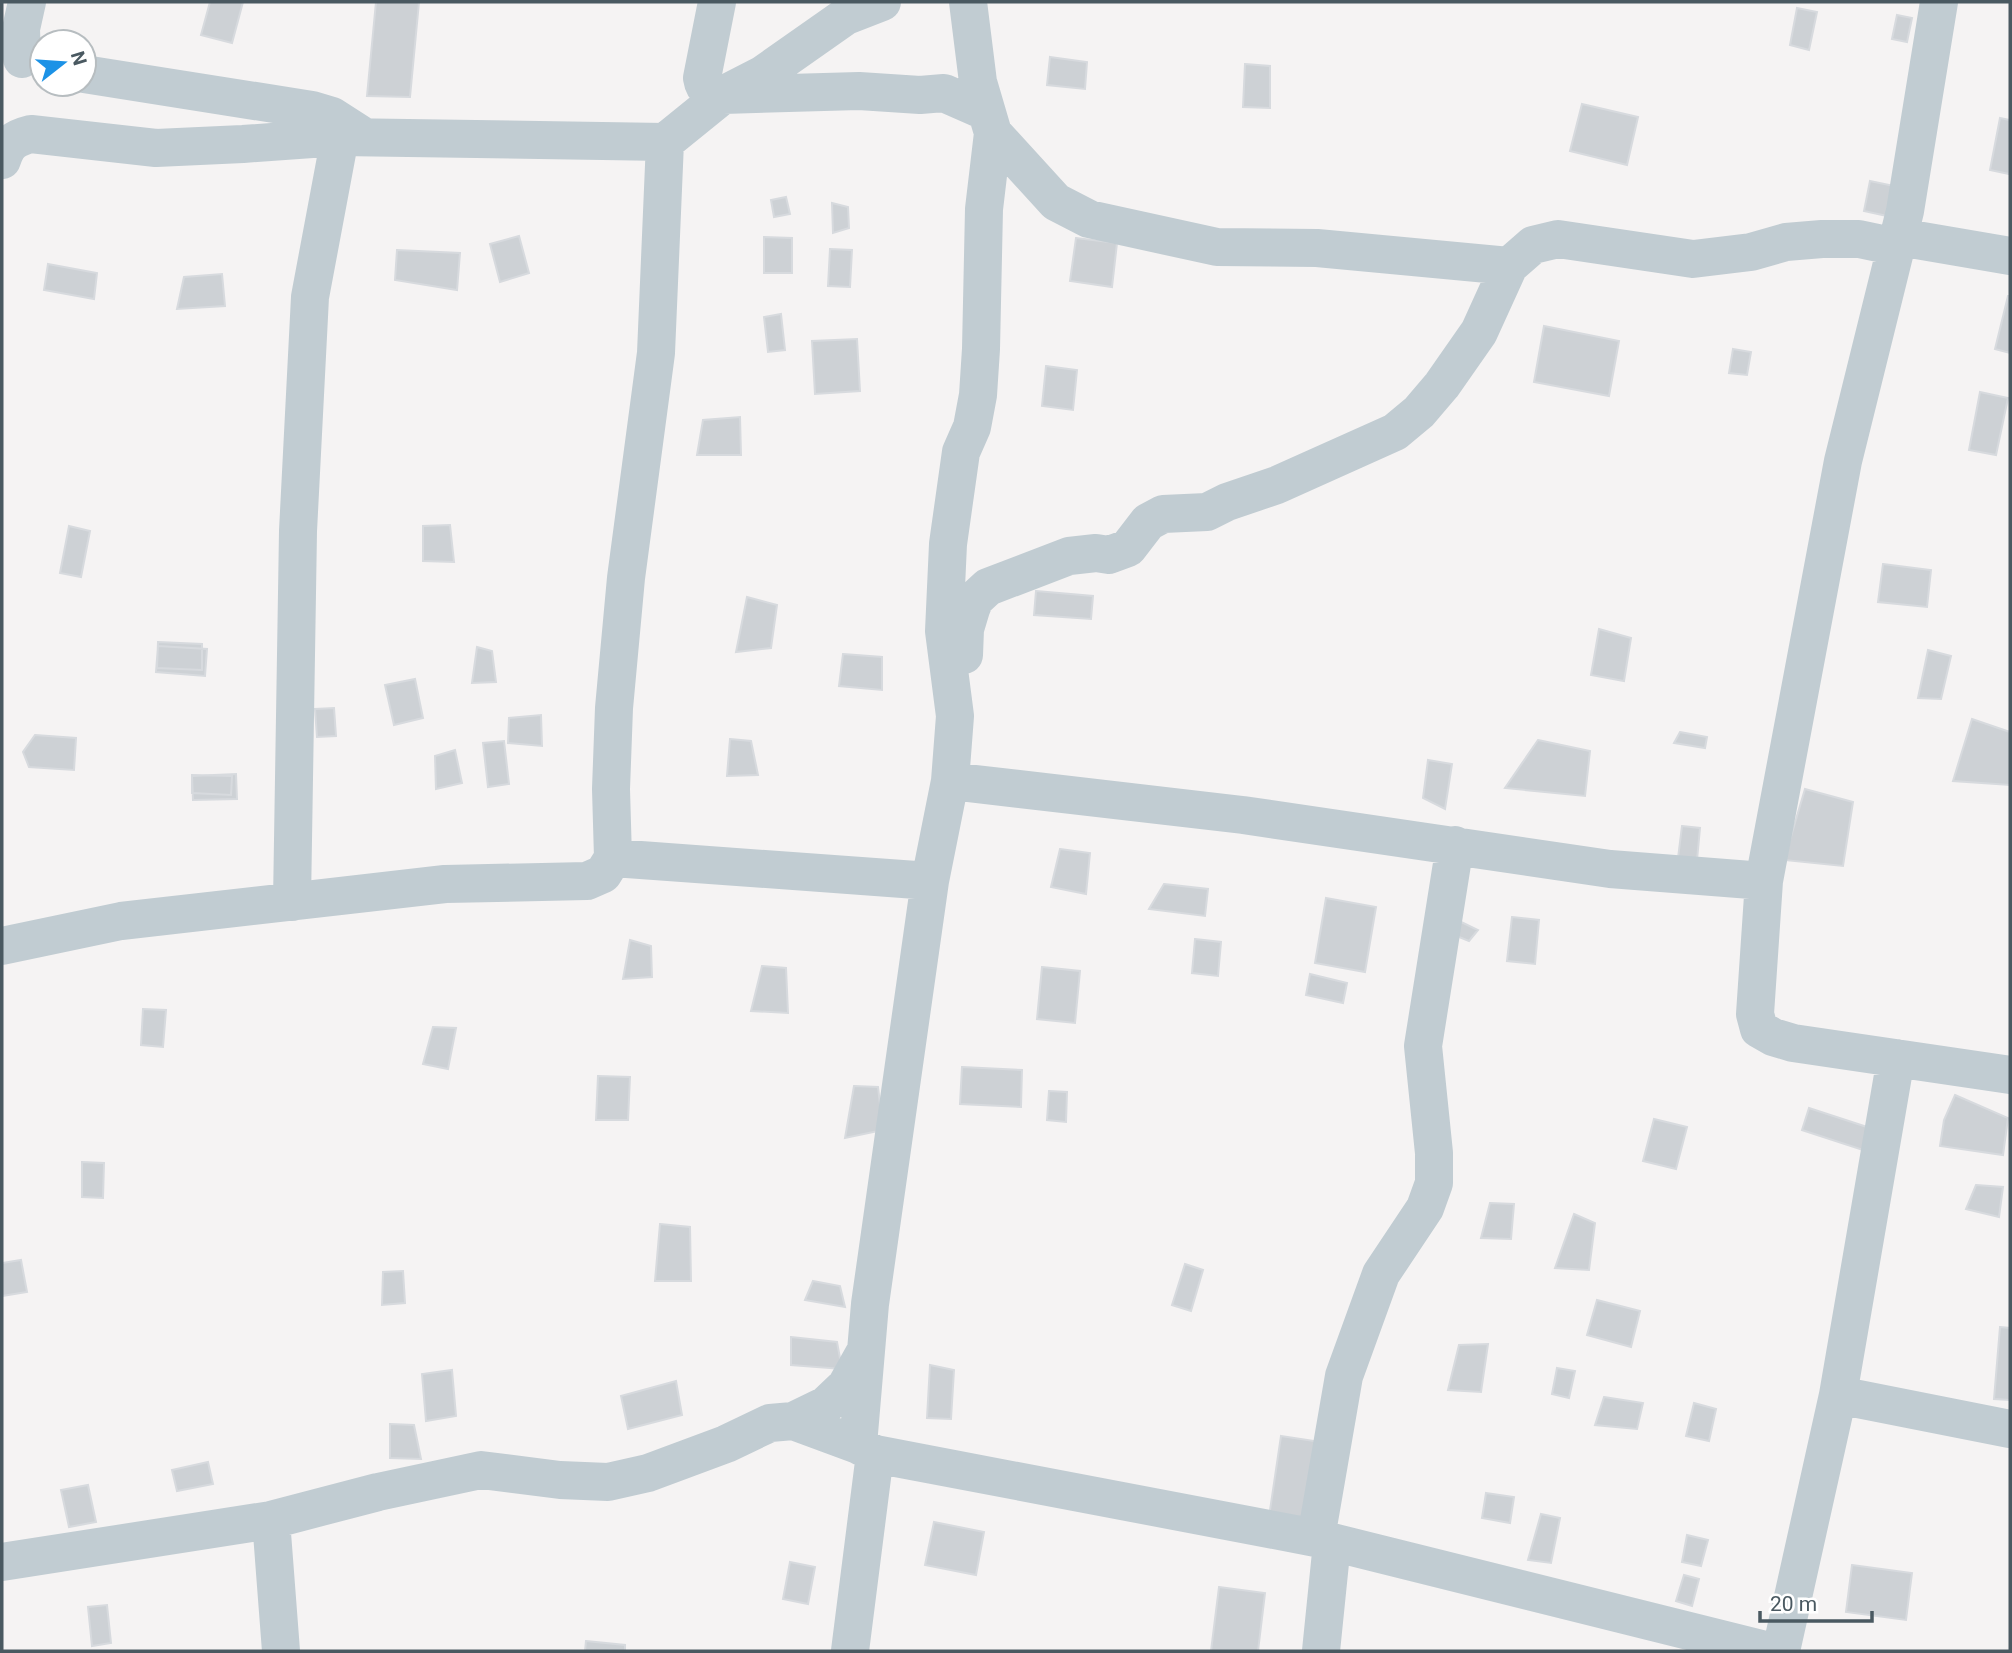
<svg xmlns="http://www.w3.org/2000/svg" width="2012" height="1653" font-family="Roboto,sans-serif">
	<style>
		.building { fill: #cdd1d5; stroke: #d7dade; stroke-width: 2 }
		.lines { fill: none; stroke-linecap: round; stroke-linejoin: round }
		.street { stroke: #c1ccd2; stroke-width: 38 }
	</style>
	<rect width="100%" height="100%" fill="#f5f3f3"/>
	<path class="building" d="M 210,2 L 243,2 L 232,43 L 201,35 Z
		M 376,2 L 419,2 L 410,97 L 367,96 Z
		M 1797,8 L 1817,12 L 1809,50 L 1790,45 Z
		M 1897,15 L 1912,18 L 1907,42 L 1892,39 Z
		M 1050,57 L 1087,62 L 1085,89 L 1047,85 Z
		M 1245,64 L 1270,66 L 1270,108 L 1243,107 Z
		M 1582,104 L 1638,117 L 1627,165 L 1570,151 Z
		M 2000,118 L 2010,120 L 2009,174 L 1990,170 Z
		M 1870,181 L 1894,186 L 1887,216 L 1864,211 Z
		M 786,197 L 790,214 L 774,217 L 771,200 Z
		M 832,203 L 848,207 L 849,228 L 833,233 Z
		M 519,236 L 529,273 L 500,282 L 490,244 Z
		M 764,237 L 792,238 L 792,273 L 764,273 Z
		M 1076,238 L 1117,243 L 1112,287 L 1070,281 Z
		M 830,249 L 852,250 L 850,287 L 828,286 Z
		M 397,250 L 460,253 L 457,290 L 395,280 Z
		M 48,264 L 97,273 L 94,299 L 44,290 Z
		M 222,274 L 225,306 L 177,309 L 184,277 Z
		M 2008,296 L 2010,296 L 2010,353 L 1995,349 Z
		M 781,314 L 785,350 L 768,352 L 764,317 Z
		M 1544,326 L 1619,341 L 1609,396 L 1534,382 Z
		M 857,339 L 860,391 L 815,394 L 812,341 Z
		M 1733,349 L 1751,352 L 1747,375 L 1729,373 Z
		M 1046,366 L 1077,370 L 1073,410 L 1042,406 Z
		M 1980,392 L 2008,398 L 1996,455 L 1969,450 Z
		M 740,417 L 741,455 L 697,455 L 703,420 Z
		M 450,525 L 454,562 L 423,561 L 423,526 Z
		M 69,526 L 90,531 L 81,577 L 60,573 Z
		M 1883,564 L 1931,570 L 1927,607 L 1878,602 Z
		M 1036,591 L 1093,596 L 1091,619 L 1034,615 Z
		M 747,597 L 777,605 L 771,648 L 736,652 Z
		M 1599,629 L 1631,638 L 1624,681 L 1591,675 Z
		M 158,642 L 202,644 L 202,670 L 157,668 Z
		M 158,646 L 207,649 L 205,676 L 156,672 Z
		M 477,647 L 492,651 L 496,682 L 472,683 Z
		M 1928,650 L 1951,656 L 1941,699 L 1918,698 Z
		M 843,654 L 882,657 L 882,690 L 839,686 Z
		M 415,679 L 423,718 L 394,725 L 385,685 Z
		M 334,708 L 336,736 L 317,737 L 315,709 Z
		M 541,715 L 542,746 L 508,743 L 509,718 Z
		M 1972,719 L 2010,732 L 2010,785 L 1953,781 Z
		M 1680,732 L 1707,737 L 1705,748 L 1674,743 Z
		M 35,735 L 76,738 L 74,770 L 29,767 L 23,752 Z
		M 730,739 L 751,741 L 758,775 L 727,776 Z
		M 1538,740 L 1590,751 L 1585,796 L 1505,788 Z
		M 504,741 L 509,784 L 488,787 L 483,743 Z
		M 455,750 L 462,783 L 436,789 L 435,756 Z
		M 1428,760 L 1452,764 L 1445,809 L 1423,798 Z
		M 236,774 L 237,799 L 193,800 L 192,776 Z
		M 192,775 L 232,776 L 231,795 L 192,793 Z
		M 1805,789 L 1853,802 L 1843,866 L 1784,860 Z
		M 1682,826 L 1700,828 L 1697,860 L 1678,858 Z
		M 1060,849 L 1090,853 L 1086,894 L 1051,887 Z
		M 1164,884 L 1208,889 L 1205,916 L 1149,909 Z
		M 1326,898 L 1376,907 L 1365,972 L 1315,963 Z
		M 1512,917 L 1539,920 L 1535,964 L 1507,961 Z
		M 1455,919 L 1478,930 L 1469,941 L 1449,933 Z
		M 1195,939 L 1221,942 L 1218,976 L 1192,973 Z
		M 630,940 L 651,946 L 652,977 L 623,979 Z
		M 762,966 L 786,968 L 788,1013 L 751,1011 Z
		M 1042,967 L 1080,971 L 1075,1023 L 1037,1019 Z
		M 1310,974 L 1347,983 L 1343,1003 L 1306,995 Z
		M 143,1009 L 166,1010 L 163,1047 L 141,1045 Z
		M 433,1027 L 456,1028 L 448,1069 L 423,1064 Z
		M 962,1067 L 1022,1070 L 1021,1107 L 960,1104 Z
		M 598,1076 L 630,1077 L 628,1120 L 596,1120 Z
		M 854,1086 L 878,1087 L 883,1130 L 845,1138 Z
		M 1049,1091 L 1067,1092 L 1066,1122 L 1047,1120 Z
		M 1955,1095 L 2008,1118 L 2003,1155 L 1940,1146 L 1944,1120 Z
		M 1809,1108 L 1870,1128 L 1863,1150 L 1802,1130 Z
		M 1654,1119 L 1687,1127 L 1676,1169 L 1643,1161 Z
		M 82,1162 L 104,1163 L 103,1198 L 82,1197 Z
		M 1976,1185 L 2003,1187 L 1999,1217 L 1966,1209 Z
		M 1490,1203 L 1514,1204 L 1511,1239 L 1481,1238 Z
		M 1574,1214 L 1595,1223 L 1589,1270 L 1555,1268 Z
		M 660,1224 L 690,1227 L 691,1281 L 655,1281 Z
		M 21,1260 L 27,1292 L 2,1296 L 2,1263 Z
		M 1185,1264 L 1203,1270 L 1191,1311 L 1172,1305 Z
		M 403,1271 L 405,1303 L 382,1305 L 383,1272 Z
		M 813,1281 L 840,1286 L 845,1307 L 805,1300 Z
		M 1597,1300 L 1640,1311 L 1631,1347 L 1587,1335 Z
		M 2000,1327 L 2010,1328 L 2010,1400 L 1994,1399 Z
		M 791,1337 L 837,1342 L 842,1369 L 791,1365 Z
		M 1488,1344 L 1481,1392 L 1448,1390 L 1459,1345 Z
		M 930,1365 L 954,1370 L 951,1419 L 927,1418 Z
		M 1557,1368 L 1575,1371 L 1569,1398 L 1552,1394 Z
		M 452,1370 L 456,1416 L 426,1421 L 422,1374 Z
		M 676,1381 L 682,1415 L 628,1429 L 621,1396 Z
		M 1604,1397 L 1643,1403 L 1637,1429 L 1595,1425 Z
		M 1694,1403 L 1716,1409 L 1709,1441 L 1686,1436 Z
		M 390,1424 L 414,1425 L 421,1459 L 390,1458 Z
		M 1281,1436 L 1321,1442 L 1309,1523 L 1269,1517 Z
		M 208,1462 L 213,1484 L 177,1491 L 172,1470 Z
		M 88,1485 L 96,1522 L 69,1527 L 61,1490 Z
		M 1486,1493 L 1514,1497 L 1510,1523 L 1482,1518 Z
		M 1541,1514 L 1560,1518 L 1551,1563 L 1528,1560 Z
		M 934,1522 L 984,1532 L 976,1575 L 925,1565 Z
		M 1687,1535 L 1708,1540 L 1701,1566 L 1682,1562 Z
		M 790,1562 L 815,1567 L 808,1604 L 783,1599 Z
		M 1852,1565 L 1912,1573 L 1906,1620 L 1846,1612 Z
		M 1684,1575 L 1699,1579 L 1692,1606 L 1676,1601 Z
		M 1219,1587 L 1265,1593 L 1258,1651 L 1211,1651 Z
		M 107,1605 L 111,1643 L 92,1646 L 88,1607 Z
		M 586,1641 L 625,1645 L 625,1651 L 585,1651 Z"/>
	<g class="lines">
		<path class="street" d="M 717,2 L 702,78 C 704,91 711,93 723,95 L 859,91 L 920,95 L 944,93 L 985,111
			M 1939,2 L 1905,211 L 1843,461 L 1764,881 L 1755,1014 L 1759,1029 L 1773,1037 L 1793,1043 L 2010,1075
			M 22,59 L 21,29 L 27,2
			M 84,74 L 312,110 L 332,116 L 360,134
			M 993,133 L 1056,202 L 1089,219 L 1217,247 L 1317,248 L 1509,266 L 1533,245 L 1558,239 L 1693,259 L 1751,252 L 1786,242 L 1822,239 L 1859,239 L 1897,247
			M 2,160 C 7,143 15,138 31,134 L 156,148 L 243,144 L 340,137 L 665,142 L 723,95 L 762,75 L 846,16 L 882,2
			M 1899,237 L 2010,256
			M 964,655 L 965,629 L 971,609 L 975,599 L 988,587 L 1069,556 L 1096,553 L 1109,555 L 1128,548 L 1148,522 L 1163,514 L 1207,512 L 1227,502 L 1277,485 L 1395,432 L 1419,412 L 1442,385 L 1479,332 L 1509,266
			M 950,781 L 1243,815 L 1610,869 L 1764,881
			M 613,858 L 611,789 L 614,708 L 626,578 L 656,353 L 665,142
			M 292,902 L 298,531 L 310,297 L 340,137
			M 2,946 L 121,921 L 445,884 L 587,881 L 603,874 L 613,858 L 930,881
			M 1838,1395 L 2010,1429
			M 793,1421 L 826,1405 L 846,1386 L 865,1352
			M 858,1445 L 870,1304 L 930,881 L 950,781 L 955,716 L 944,631 L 948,544 L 961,452 L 972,427 L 978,395 L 981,349 L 984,209 L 993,133 L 978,82 L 968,2
			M 271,1520 L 281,1651
			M 1316,1538 L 1344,1376 L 1381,1274 L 1425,1208 L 1434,1183 L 1434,1153 L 1423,1046 L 1455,845
			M 2,1562 L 271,1520 L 378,1492 L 481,1470 L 560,1480 L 608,1482 L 648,1473 L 726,1444 L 770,1423 L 793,1421 L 858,1445 L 875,1454 L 1316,1538 L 1769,1651
			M 850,1651 L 875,1454
			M 1321,1651 L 1332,1543
			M 1781,1651 L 1838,1395 L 1896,1058"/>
	</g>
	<rect width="2012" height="1653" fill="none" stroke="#4a5961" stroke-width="7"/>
	<g transform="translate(63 63) rotate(73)"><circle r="33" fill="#ffffff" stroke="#b7bdc0" stroke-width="2"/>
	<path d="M0-5L12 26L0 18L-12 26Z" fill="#1c92e6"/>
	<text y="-10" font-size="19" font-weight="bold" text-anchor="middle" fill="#4a5961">N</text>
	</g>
	<path d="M1760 1611v10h112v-10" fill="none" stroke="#4a5961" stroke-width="3.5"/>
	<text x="1770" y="1611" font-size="21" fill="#4a5961" stroke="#ffffff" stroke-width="5" paint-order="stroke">20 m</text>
</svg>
